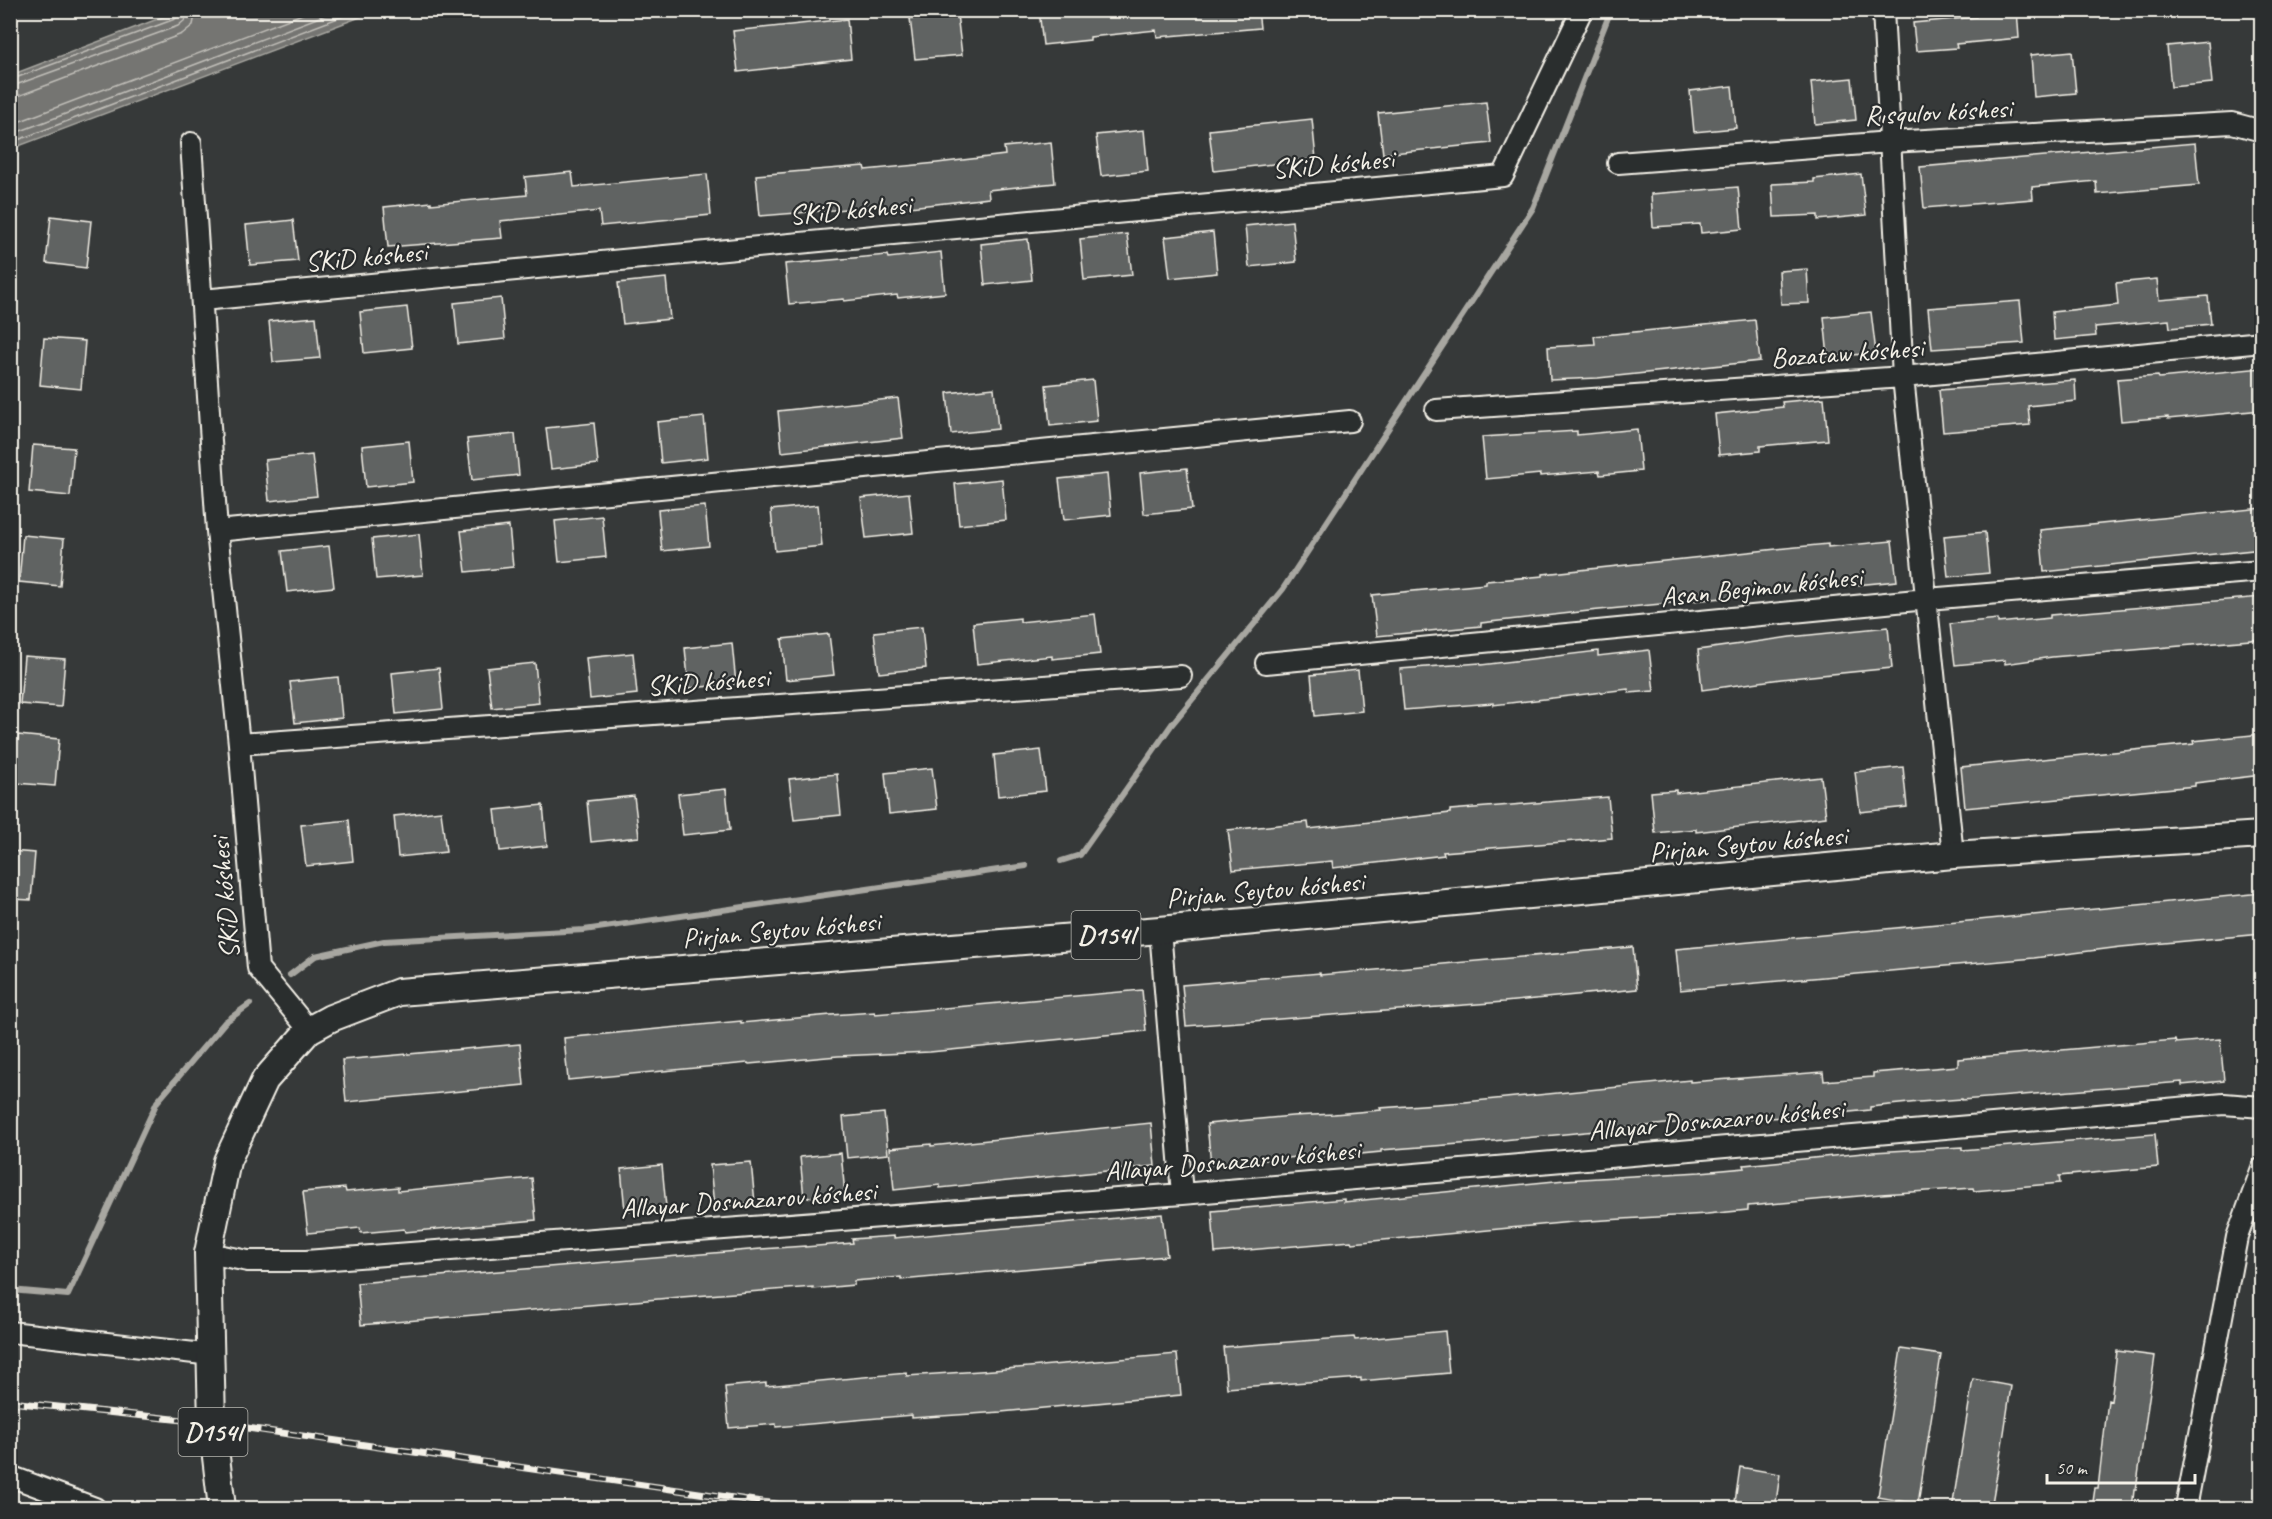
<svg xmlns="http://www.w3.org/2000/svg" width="2272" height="1519" font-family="Caveat,sans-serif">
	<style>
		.water { fill: #757572; stroke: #a8a7a1; stroke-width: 1.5 }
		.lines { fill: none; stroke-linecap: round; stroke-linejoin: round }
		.shore { stroke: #c1bfb9; stroke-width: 1.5 }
		.stream { stroke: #a8a7a1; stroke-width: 6 }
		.building { fill: #616362; stroke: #f4f1e8; stroke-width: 1.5 }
		.minor-casing { stroke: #f4f1e8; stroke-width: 24 }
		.major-casing { stroke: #f4f1e8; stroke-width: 30 }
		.minor { stroke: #2a2d2e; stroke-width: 20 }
		.major { stroke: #2a2d2e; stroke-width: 26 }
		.rail-casing { stroke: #f4f1e8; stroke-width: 7 }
		.rail { stroke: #2a2d2e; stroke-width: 4.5; stroke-dasharray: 14; stroke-linecap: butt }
		.labels { text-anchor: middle; stroke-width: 4.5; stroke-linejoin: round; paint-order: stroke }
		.shield { fill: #2a2d2e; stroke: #b7b6b0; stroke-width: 1.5 }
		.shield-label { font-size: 27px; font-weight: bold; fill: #f4f1e8 }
		.street-label { font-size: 28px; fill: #f4f1e8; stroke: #2a2d2e }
	</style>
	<rect width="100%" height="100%" fill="#363939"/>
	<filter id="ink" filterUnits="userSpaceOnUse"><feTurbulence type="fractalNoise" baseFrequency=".0167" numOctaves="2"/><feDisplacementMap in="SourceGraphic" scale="12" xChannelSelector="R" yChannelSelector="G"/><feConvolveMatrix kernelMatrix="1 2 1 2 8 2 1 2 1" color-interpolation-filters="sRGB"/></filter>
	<g filter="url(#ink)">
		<path class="water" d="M 181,10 L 376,11 L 11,149 L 11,75 Z"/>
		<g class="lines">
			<path class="shore" d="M 10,80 L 175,19 L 179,15 L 180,10
				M 10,87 L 178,26 L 185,20 L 187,10
				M 10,96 L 21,95 L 182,34 L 193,25 L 196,10
				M 10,125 L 313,10
				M 10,135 L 338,10
				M 10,143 L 359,10"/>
			<path class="stream" d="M 1061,861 L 1080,855 L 1172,724 L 1283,589 L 1533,208 L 1611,10
				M 290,975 L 315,956 L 384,941 L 584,930 L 1026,866
				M 10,1290 L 68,1295 L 157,1102 L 225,1022 L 250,1004"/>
		</g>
		<path class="building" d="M 1039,10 L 1258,10 L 1260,28 L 1157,37 L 1156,30 L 1090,37 L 1090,40 L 1043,45 Z
			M 2017,10 L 2019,38 L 1956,44 L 1957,48 L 1916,51 L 1913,23 L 1976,17 L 1975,14 Z
			M 957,14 L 962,55 L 915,59 L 910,18 Z
			M 847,19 L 851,59 L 738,72 L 733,31 Z
			M 2208,42 L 2212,83 L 2171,87 L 2167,46 Z
			M 2072,51 L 2076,93 L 2034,97 L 2031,55 Z
			M 1852,78 L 1856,120 L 1815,124 L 1811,82 Z
			M 1732,86 L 1736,128 L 1694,132 L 1690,91 Z
			M 1486,102 L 1491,143 L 1383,154 L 1378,113 Z
			M 1312,119 L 1316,159 L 1214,171 L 1209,130 Z
			M 1144,130 L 1148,171 L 1101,176 L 1096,135 Z
			M 1051,142 L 1055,183 L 988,190 L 989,198 L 883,210 L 883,206 L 760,216 L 756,175 L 864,166 L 865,170 L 937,163 L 1005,155 L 1004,147 Z
			M 2195,143 L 2199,185 L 2097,194 L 2096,181 L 2032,187 L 2033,199 L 1924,208 L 1920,167 Z
			M 572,172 L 574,187 L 707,174 L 711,215 L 601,226 L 599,211 L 500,221 L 502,238 L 388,247 L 384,207 L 431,202 L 431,204 L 527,195 L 525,177 Z
			M 1861,174 L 1866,215 L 1818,220 L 1818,215 L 1774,217 L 1772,184 L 1814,182 L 1814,179 Z
			M 1738,187 L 1742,229 L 1701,233 L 1700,224 L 1653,227 L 1651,194 Z
			M 51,216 L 91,221 L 86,268 L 46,263 Z
			M 293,220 L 298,261 L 250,265 L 246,225 Z
			M 1292,221 L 1296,262 L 1249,267 L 1245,226 Z
			M 1213,232 L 1217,273 L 1170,278 L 1165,237 Z
			M 1127,234 L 1132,275 L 1084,280 L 1080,239 Z
			M 1028,239 L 1032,280 L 985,285 L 981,244 Z
			M 941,252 L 945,293 L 898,298 L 897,295 L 844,301 L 844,299 L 789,304 L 785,264 L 887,255 L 888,258 Z
			M 1807,269 L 1809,303 L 1781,304 L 1779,271 Z
			M 666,278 L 670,319 L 623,324 L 618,283 Z
			M 2157,279 L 2159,300 L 2208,296 L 2211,324 L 2170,328 L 2169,320 L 2095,327 L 2096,336 L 2054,340 L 2052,312 L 2118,305 L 2116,283 Z
			M 501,298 L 505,339 L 458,344 L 454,303 Z
			M 2020,301 L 2024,343 L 1932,349 L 1928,308 Z
			M 407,307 L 412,348 L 364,353 L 360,312 Z
			M 1871,312 L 1876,353 L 1828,357 L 1824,317 Z
			M 316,317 L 320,358 L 273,362 L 269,321 Z
			M 1755,320 L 1760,361 L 1598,378 L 1550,380 L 1548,347 L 1595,344 L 1594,336 Z
			M 44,338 L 85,341 L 81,389 L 40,385 Z
			M 2262,368 L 2262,410 L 2168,419 L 2168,417 L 2121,421 L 2117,379 L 2158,376 L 2159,378 Z
			M 1093,380 L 1097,421 L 1050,426 L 1046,385 Z
			M 2075,380 L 2076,401 L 2028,406 L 2030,425 L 1943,432 L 1939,390 Z
			M 994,388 L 998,429 L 951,434 L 947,393 Z
			M 898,398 L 903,438 L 782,452 L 778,411 Z
			M 1824,398 L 1828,440 L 1760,446 L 1760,451 L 1719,455 L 1715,414 L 1783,407 L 1782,402 Z
			M 704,417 L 708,458 L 661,463 L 657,422 Z
			M 594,423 L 598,464 L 551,469 L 546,428 Z
			M 1637,429 L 1641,471 L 1600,475 L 1599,471 L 1540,476 L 1540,474 L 1486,479 L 1482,437 L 1577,431 L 1577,435 Z
			M 515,434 L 519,475 L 472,480 L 467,439 Z
			M 409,441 L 413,482 L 366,487 L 362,446 Z
			M 33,445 L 74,448 L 70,496 L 29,492 Z
			M 312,455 L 317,496 L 269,501 L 265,460 Z
			M 1187,468 L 1192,509 L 1144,514 L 1140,473 Z
			M 1107,474 L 1111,515 L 1064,520 L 1059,479 Z
			M 1002,479 L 1006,520 L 959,525 L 955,484 Z
			M 909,493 L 913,533 L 866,538 L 861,498 Z
			M 818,505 L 822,546 L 775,551 L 771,510 Z
			M 705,506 L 709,546 L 662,551 L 658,510 Z
			M 2262,508 L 2262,549 L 2044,572 L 2040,530 Z
			M 602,516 L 606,557 L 559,562 L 555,521 Z
			M 509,526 L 513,567 L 466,572 L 461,531 Z
			M 1985,532 L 1989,573 L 1948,577 L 1944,536 Z
			M 419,534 L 423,575 L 376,579 L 372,539 Z
			M 23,535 L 64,539 L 60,586 L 19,582 Z
			M 1892,541 L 1897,581 L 1589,611 L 1481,623 L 1481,626 L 1377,636 L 1372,595 L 1486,584 L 1486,581 L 1543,576 L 1543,574 L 1786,548 L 1828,544 L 1828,547 Z
			M 329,546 L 334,587 L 287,592 L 282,551 Z
			M 2262,597 L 2262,639 L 2052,657 L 2005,664 L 2005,660 L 1955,665 L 1950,624 L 1998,619 L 1998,623 L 2050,618 L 2050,615 Z
			M 1095,614 L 1100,654 L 1052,659 L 1052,656 L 977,664 L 973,623 L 1020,618 L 1020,622 Z
			M 922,627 L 926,668 L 879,673 L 874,632 Z
			M 1888,627 L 1892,668 L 1781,679 L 1702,690 L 1698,650 L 1790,637 Z
			M 829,634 L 834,675 L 786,680 L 782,639 Z
			M 732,643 L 736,684 L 689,688 L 685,648 Z
			M 1649,650 L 1654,691 L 1629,693 L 1628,689 L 1493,705 L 1493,703 L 1404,710 L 1400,669 L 1480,663 L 1481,665 L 1598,651 L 1598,656 Z
			M 633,653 L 637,694 L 590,699 L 586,658 Z
			M 24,656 L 65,659 L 61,707 L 20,704 Z
			M 535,663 L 539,703 L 492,708 L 487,668 Z
			M 439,668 L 443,709 L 396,714 L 392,673 Z
			M 1358,670 L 1362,711 L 1315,716 L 1311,675 Z
			M 338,677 L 342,718 L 295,723 L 290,682 Z
			M 2262,734 L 2262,775 L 2195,783 L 2195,786 L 1965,808 L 1961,767 L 2194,744 L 2193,741 Z
			M 18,735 L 59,739 L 55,786 L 15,783 Z
			M 1041,750 L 1046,791 L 998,796 L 994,755 Z
			M 1903,767 L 1907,807 L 1860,812 L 1855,772 Z
			M 932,768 L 937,809 L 889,814 L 885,773 Z
			M 837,774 L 841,815 L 794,820 L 789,779 Z
			M 1821,777 L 1826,817 L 1696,832 L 1696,829 L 1655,833 L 1651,792 L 1676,790 L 1676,793 Z
			M 726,789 L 730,830 L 683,835 L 678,794 Z
			M 634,796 L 639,837 L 591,842 L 587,801 Z
			M 1608,797 L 1612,838 L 1443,852 L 1444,855 L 1333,868 L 1332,861 L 1233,870 L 1228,830 L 1308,822 L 1309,829 L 1450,813 L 1450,810 Z
			M 543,805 L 547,846 L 500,851 L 495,810 Z
			M 441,811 L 446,852 L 398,857 L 394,816 Z
			M 349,820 L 353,861 L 306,866 L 301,825 Z
			M 10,851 L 35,853 L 31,900 L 10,899 Z
			M 2262,893 L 2262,934 L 2121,947 L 2034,958 L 1680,990 L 1676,949 Z
			M 1633,947 L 1637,989 L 1504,1002 L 1186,1026 L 1182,985 L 1320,973 L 1320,975 Z
			M 1142,990 L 1146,1031 L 930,1052 L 838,1056 L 749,1064 L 748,1063 L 568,1080 L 564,1038 L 741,1021 L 741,1023 L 831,1015 L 875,1012 L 875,1014 L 922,1010 Z
			M 2220,1039 L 2224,1081 L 2182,1085 L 2182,1082 L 1962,1100 L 1962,1099 L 1919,1102 L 1870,1107 L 1870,1110 L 1829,1114 L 1697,1123 L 1696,1121 L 1473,1143 L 1381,1150 L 1381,1152 L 1340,1156 L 1297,1157 L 1211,1165 L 1207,1124 L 1292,1116 L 1334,1114 L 1381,1110 L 1380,1108 L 1465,1102 L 1690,1080 L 1690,1082 L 1823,1072 L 1824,1081 L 1873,1077 L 1873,1073 L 1958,1066 L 1958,1059 L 2175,1040 L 2176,1043 Z
			M 520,1044 L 524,1085 L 346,1102 L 342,1060 Z
			M 884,1113 L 888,1154 L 847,1158 L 843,1117 Z
			M 1151,1123 L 1155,1166 L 940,1188 L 940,1185 L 894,1190 L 890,1148 L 931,1144 L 931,1146 Z
			M 2155,1134 L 2158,1167 L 2059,1176 L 2060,1183 L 1974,1191 L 1973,1188 L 1881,1194 L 1748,1206 L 1748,1210 L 1707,1214 L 1572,1222 L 1352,1243 L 1351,1241 L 1215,1253 L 1212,1211 L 1344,1199 L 1344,1202 L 1565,1180 L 1700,1172 L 1745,1168 L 1744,1165 L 1873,1152 L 1962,1147 L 1962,1150 Z
			M 841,1153 L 845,1194 L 804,1198 L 800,1157 Z
			M 751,1162 L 755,1203 L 714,1207 L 710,1165 Z
			M 662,1165 L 666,1207 L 625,1211 L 621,1169 Z
			M 532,1178 L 536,1220 L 405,1232 L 404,1229 L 361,1233 L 360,1228 L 308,1233 L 303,1192 L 345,1188 L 346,1192 L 398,1187 L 398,1191 Z
			M 1162,1214 L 1167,1256 L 901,1280 L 901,1277 L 854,1281 L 854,1285 L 813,1289 L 813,1287 L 681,1297 L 361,1325 L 357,1283 L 761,1249 L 805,1246 L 805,1247 L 853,1243 L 852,1239 L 894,1236 L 894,1238 Z
			M 1445,1331 L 1449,1373 L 1361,1381 L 1361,1378 L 1227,1388 L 1223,1347 L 1354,1337 L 1355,1340 Z
			M 1901,1349 L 1941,1355 L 1918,1504 L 1878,1497 Z
			M 2117,1351 L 2155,1356 L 2136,1490 L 2134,1490 L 2132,1509 L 2092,1509 L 2095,1488 L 2098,1488 L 2108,1400 L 2111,1401 Z
			M 1177,1354 L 1181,1395 L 1001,1412 L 912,1418 L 912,1415 L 776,1427 L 776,1424 L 729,1428 L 725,1387 L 766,1383 L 766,1386 L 907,1373 L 907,1376 L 994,1370 Z
			M 1973,1379 L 2011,1386 L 2004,1433 L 1991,1509 L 1952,1509 Z
			M 1740,1467 L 1780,1474 L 1775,1509 L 1734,1509 Z"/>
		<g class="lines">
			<g class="minor-casing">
				<path id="minor" d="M 1883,10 L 1903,377 L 1953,855
					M 191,143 L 217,531 L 239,744 L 258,968 L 309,1030
					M 1618,163 L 1890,142 L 2232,123 L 2262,131
					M 202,300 L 1503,176 L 1582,10
					M 1436,410 L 1903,377 L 2262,342
					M 217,531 L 1350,421
					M 1266,663 L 1927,599 L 2262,571
					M 239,744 L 1181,676
					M 1160,930 L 1182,1194
					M 208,1253 L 248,1261 L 306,1261 L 1182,1194 L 2224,1104 L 2262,1107
					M 10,1332 L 212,1355
					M 10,1476 L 95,1508
					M 2186,1508 L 2237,1237 L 2262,1168"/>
			</g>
			<g class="major-casing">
				<path id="major" d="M 222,1508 L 212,1423 L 208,1253 L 227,1161 L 265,1080 L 309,1030 L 331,1018 L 399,992 L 1160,930 L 1953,855 L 2262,835"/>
			</g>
			<use href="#minor" class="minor"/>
			<use href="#major" class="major"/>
			<g class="rail-casing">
				<path id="rail" d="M 10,1402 L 212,1423 L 803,1508"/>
			</g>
			<use href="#rail" class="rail"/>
		</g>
	</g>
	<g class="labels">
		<g class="shield">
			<rect x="1071.5" y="911" width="69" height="48" rx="4.5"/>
			<rect x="178.5" y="1408" width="69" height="48" rx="4.5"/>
		</g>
		<g class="shield-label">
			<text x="1106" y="944">D154l</text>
			<text x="213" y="1441">D154l</text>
		</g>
		<g class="street-label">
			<text transform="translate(1938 111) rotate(-3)" y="10">Rısqulov kóshesi</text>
			<text transform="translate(1333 163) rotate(-5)" y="10">SKiD kóshesi</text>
			<text transform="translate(850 209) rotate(-5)" y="10">SKiD kóshesi</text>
			<text transform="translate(366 256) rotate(-5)" y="10">SKiD kóshesi</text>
			<text transform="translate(1847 352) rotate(-4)" y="10">Bozataw kóshesi</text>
			<text transform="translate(1761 586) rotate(-6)" y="10">Asan Begimov kóshesi</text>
			<text transform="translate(708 681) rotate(-4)" y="10">SKiD kóshesi</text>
			<text transform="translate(1748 843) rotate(-5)" y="10">Pirjan Seytov kóshesi</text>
			<text transform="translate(1265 889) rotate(-5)" y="10">Pirjan Seytov kóshesi</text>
			<text transform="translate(224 898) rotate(-95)" y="10">SKiD kóshesi</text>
			<text transform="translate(781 929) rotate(-5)" y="10">Pirjan Seytov kóshesi</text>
			<text transform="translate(1716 1119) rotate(-5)" y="10">Allayar Dosnazarov kóshesi</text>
			<text transform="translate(1232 1160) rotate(-5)" y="10">Allayar Dosnazarov kóshesi</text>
			<text transform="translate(748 1199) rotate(-4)" y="10">Allayar Dosnazarov kóshesi</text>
		</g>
	</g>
	<rect width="2272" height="1519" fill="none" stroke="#2a2d2e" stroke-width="36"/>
	<rect x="18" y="18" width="2236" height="1483" fill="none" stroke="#f4f1e8" stroke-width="2" filter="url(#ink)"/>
	<path d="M2047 1474v9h148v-9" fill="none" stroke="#f4f1e8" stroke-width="3"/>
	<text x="2056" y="1474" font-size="18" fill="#f4f1e8" stroke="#2a2d2e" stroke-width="4.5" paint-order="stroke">50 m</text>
</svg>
